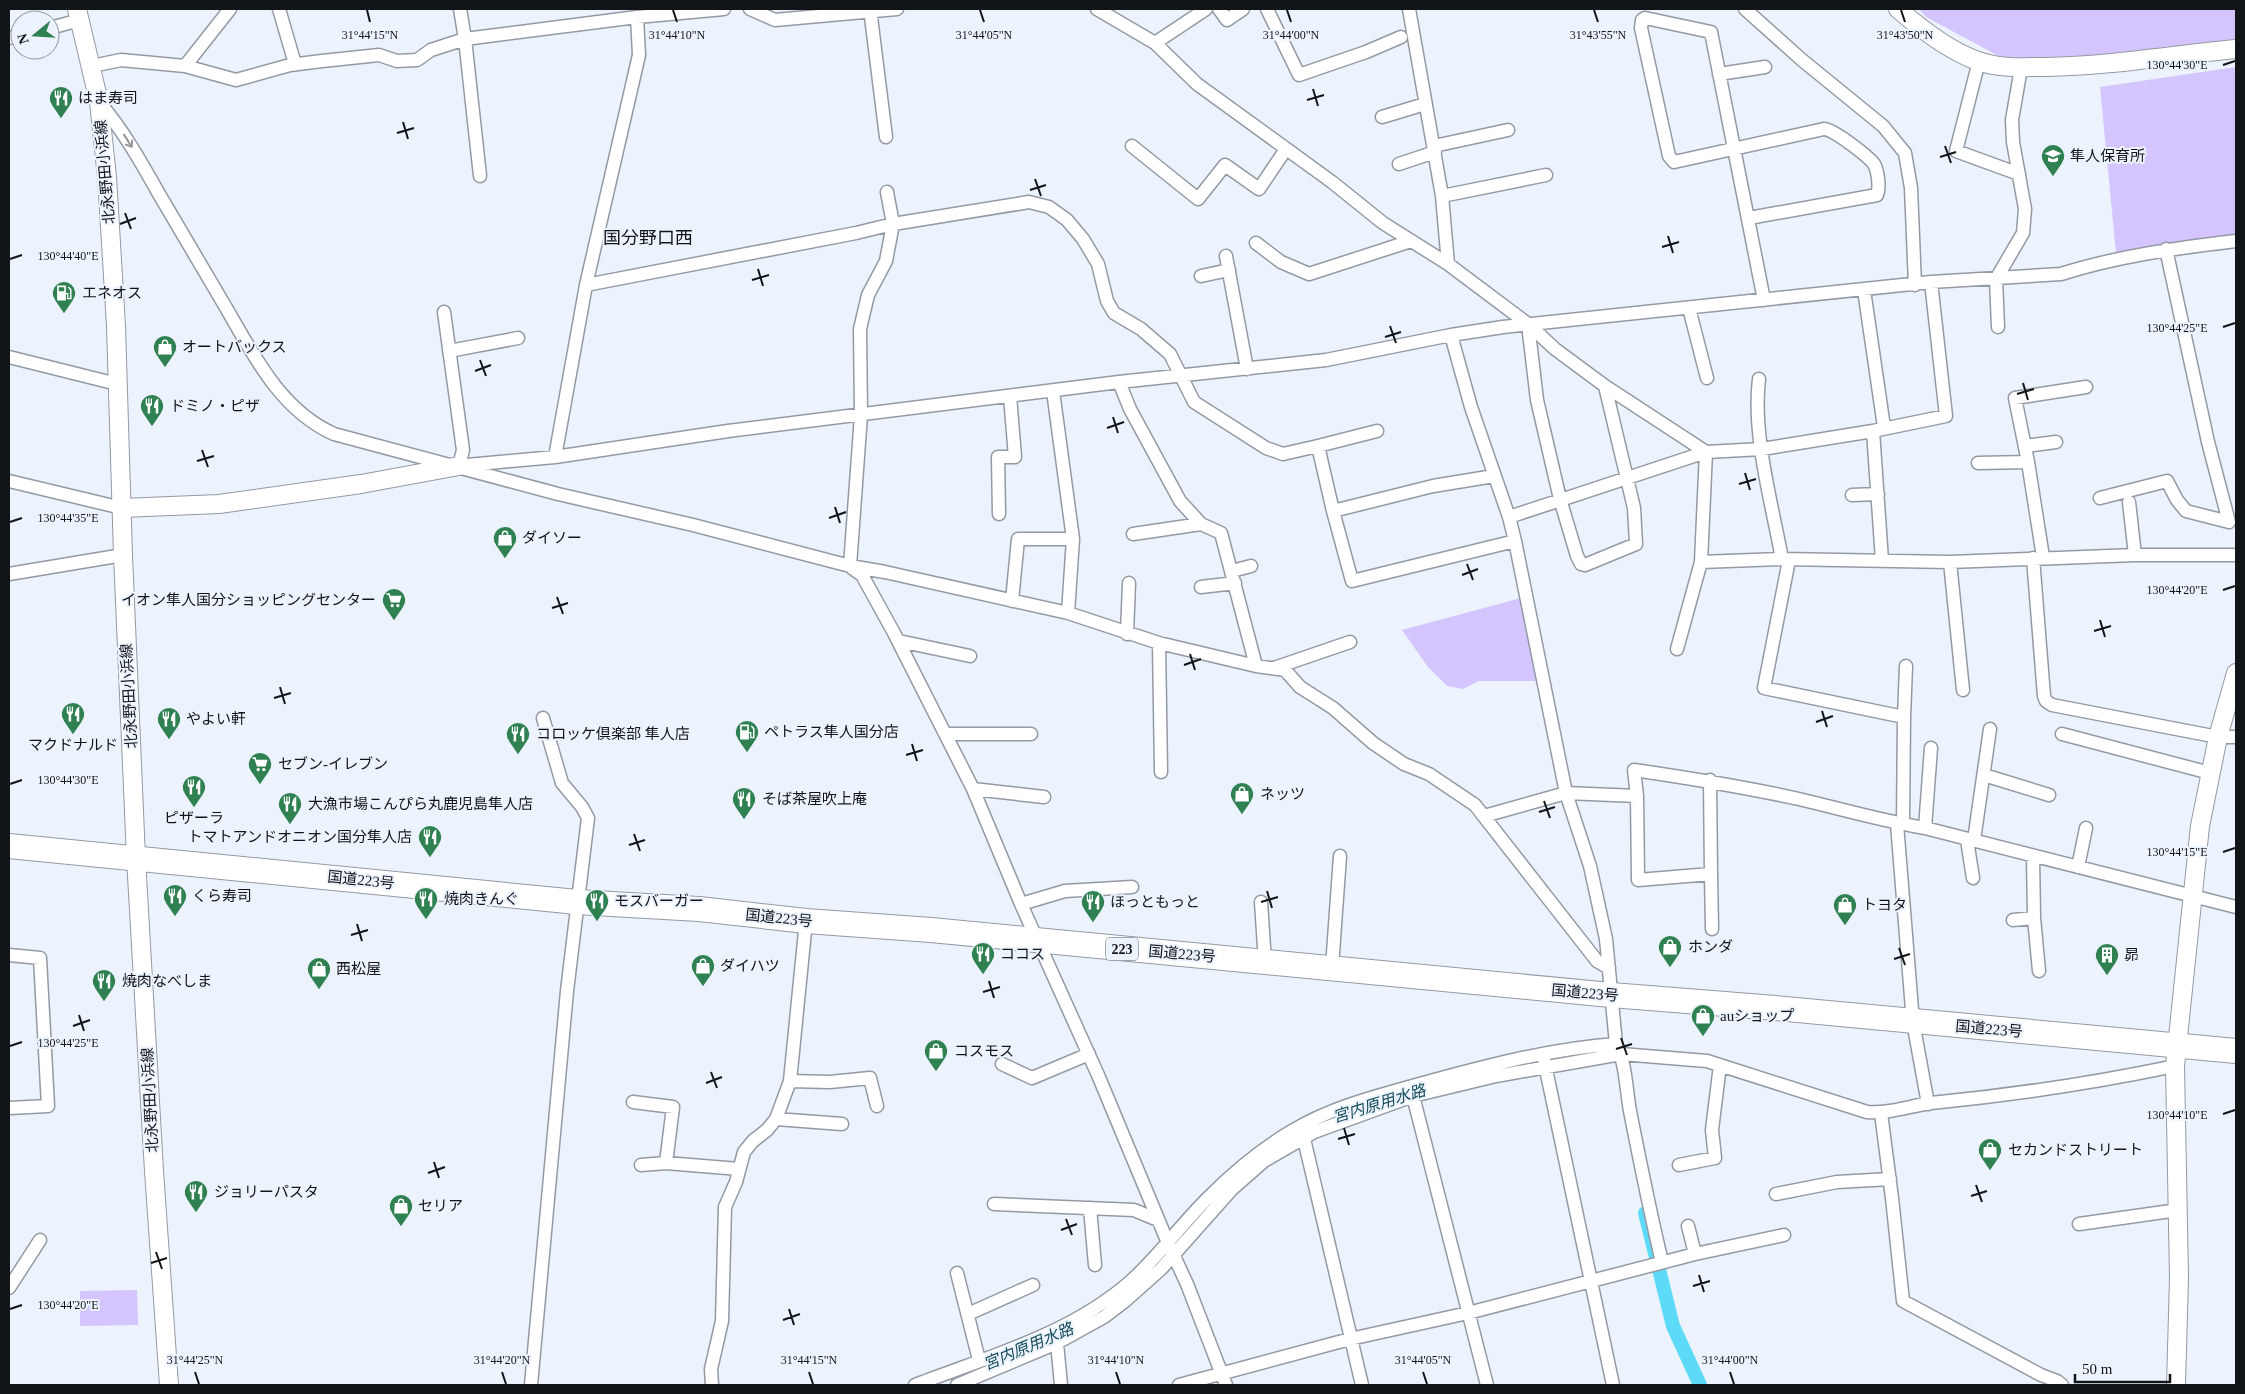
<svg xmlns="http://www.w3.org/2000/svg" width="2245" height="1394" font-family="'Times New Roman','Noto Sans JP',serif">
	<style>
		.green { fill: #d5c5ff }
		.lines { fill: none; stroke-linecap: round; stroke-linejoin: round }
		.canal { stroke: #5ddaf8; stroke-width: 14 }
		.street-casing { stroke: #949aa3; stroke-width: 15 }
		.secondary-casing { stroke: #949aa3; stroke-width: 20 }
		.highway-casing { stroke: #949aa3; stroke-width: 26 }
		.street { stroke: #fff; stroke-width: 12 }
		.secondary { stroke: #fff; stroke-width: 18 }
		.highway { stroke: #fff; stroke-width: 24 }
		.oneway { stroke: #949697 }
		.ticks { fill: none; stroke: #121518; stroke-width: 2 }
		.labels { text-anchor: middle; stroke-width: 4; stroke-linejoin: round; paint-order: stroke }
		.shield { fill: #ecf3fd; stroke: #53585d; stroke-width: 1 }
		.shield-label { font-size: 14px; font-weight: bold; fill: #121518 }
		.poi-label { font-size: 15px; fill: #121518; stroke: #ecf3fd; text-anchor: start }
		.street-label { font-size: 15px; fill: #121518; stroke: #ecf3fd }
		.water-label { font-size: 16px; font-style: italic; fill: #154b58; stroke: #ecf3fd }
		.quarter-label { font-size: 18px; fill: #121518; stroke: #ecf3fd }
		.ticks-label { font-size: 12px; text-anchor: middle; fill: #121518; stroke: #ecf3fd; stroke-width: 4; stroke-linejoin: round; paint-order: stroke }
	</style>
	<rect width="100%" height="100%" fill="#ecf3fd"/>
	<path class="green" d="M 1919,9 L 2236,9 L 2236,39 L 2112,60 L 2006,60 L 1926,17 Z
		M 2236,67 L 2236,238 L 2116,253 L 2100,87 Z
		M 1521,598 L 1536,681 L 1479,681 L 1463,689 L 1447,686 L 1428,667 L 1402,630 Z
		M 137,1290 L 138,1325 L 80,1326 L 80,1291 Z"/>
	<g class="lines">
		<path class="canal" d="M 1500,1070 L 1592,1052
			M 1645,1213 L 1673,1326 L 1700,1385"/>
		<g class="street-casing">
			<path id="street" d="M 279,9 L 295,64
				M 460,9 L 465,39 L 637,17 L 724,9
				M 750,9 L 775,20 L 897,9
				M 870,9 L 886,137
				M 1097,9 L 1155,43 L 1197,84 L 1332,182 L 1383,223 L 1448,264 L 1528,324 L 1555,349 L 1605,386 L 1706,452
				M 1219,9 L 1227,20 L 1243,9
				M 1267,9 L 1299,75 L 1366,52 L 1401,37
				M 1409,9 L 1442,196 L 1448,264
				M 1745,9 L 1802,60 L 1883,126 L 1905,153 L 1911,188 L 1915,285
				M 50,28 L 80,20
				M 9,38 L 20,35
				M 1155,43 L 1206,9
				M 1979,61 L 1956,151 L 2019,174
				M 92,66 L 121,60 L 185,66 L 230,9
				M 185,66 L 236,80 L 290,65 L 322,61 L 379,55 L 397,61 L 417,60 L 431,50 L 465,39 L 480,176
				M 1719,74 L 1765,67
				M 99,102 C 123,130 141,162 159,194 C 181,231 203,268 225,306 C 253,354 280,410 334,434 L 558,494 L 693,525 L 850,566 L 885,572 L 1068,613 L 1159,643 L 1256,666 L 1285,670 L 1300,687 L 1333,708 L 1373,743 L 1404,764 L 1429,774 L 1475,805 L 1597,961 L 1609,968
				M 1382,117 L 1425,104
				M 1132,146 L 1198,199 L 1225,165 L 1259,189 L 1286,149
				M 1434,146 L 1508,130
				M 1399,164 L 1435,152
				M 1442,196 L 1546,175
				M 1749,218 L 1877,195 C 1880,188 1878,171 1874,164 C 1869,157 1832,128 1824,129 L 1674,162 L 1669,156 L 1641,28 L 1642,20 L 1645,18 L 1711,32 C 1728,122 1747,210 1764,300
				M 1256,243 L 1281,262 L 1309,274 L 1411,241
				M 1226,256 L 1247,369
				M 1201,276 L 1229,270
				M 586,285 L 856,233 L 893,224 L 1029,202 L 1049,207 L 1067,220 L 1083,239 L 1098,264 L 1107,301 L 1114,313 L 1141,329 L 1170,354 L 1194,402 L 1266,448 L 1283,454 L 1318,446 L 1333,511
				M 1864,290 L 1884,427
				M 1689,308 L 1707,378
				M 444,312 L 463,450 L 459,466
				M 1528,324 L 1537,400 L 1560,499 L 1577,556 L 1581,564 L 1585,565 L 1636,544 L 1634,508 L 1605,386
				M 1998,327 L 1996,279 L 2023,233 L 2025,209 L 2013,142 L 2012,120 L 2021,68
				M 1451,335 L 1471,407 L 1509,517 L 1515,541 L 1566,793 L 1590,866 L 1606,939 L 1616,1044
				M 449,351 L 518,338
				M 9,357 L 117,384
				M 1759,379 C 1752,434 1772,504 1782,559
				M 1119,382 L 1130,409 L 1180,501 L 1201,524 L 1221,533 L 1256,666
				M 1053,391 L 1073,539 L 1068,613
				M 1873,431 L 1882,560
				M 1318,446 L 1377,431
				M 2025,446 L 2056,442
				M 555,457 L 586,285 L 639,55 L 637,17
				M 1978,463 L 2028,462
				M 467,465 L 555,457 L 728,431 L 1119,382 L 1326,360 L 1451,335 L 1503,327 L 1931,282 L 2061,274 C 2118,256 2177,248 2236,241
				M 1494,476 L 1433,486 L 1333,511 L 1352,581 L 1515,541
				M 9,481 L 122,508
				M 1852,495 L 1878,494
				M 2100,498 L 2167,481 L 2177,500 L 2186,511 L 2229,522 L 2208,442 L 2166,249
				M 2129,502 L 2135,555
				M 999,514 L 998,457 L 1015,457 L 1010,396
				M 1509,517 L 1706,452 L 1762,449 L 1873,431 L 1946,416 L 1931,282
				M 1133,534 L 1201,524
				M 2043,557 L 2028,462 L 2015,398 L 2086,387
				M 2033,558 L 2044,696 L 2046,701 L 2052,705 L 2218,737 L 2236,737
				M 1789,560 L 1764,688 L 1904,717 L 1903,824
				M 1701,562 L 1782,559 L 1950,562 L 2135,555 L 2236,555
				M 1950,562 L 1963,690
				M 850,566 L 861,415 L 860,329 L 868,295 L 886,261 L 893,224 L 887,192
				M 852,568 L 862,575 L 894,633 L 973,789 L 1021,904 L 1098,1075 L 1168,1243 L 1187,1284 L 1226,1385
				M 1232,571 L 1251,566
				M 9,574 L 123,555
				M 1201,587 L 1235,583
				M 1012,601 L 1018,539 L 1073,539
				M 1127,634 L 1129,583
				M 899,641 L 970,656
				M 1159,643 L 1161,772
				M 1677,649 L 1701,562 L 1706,452
				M 1274,668 L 1350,642
				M 1904,717 L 1906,666
				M 945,734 L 1031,734
				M 2062,734 L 2210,773
				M 1984,775 L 2049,795
				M 973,789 L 1044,797
				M 1637,796 L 1638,880 L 1711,874 L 1710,780
				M 1484,816 L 1566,793 L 1637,796 L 1634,770 C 1689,778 1744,787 1799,799 C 1841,809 1882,821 1925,828 L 2236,907
				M 1897,824 L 1913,1022 L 1928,1104
				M 1925,828 L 1931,748
				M 1967,840 L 1973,878
				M 1974,840 L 1990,729
				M 2033,857 L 2034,918 L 2039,971
				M 2078,867 L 2086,828
				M 1711,874 L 1712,929
				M 1261,902 L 1265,962
				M 1021,904 L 1065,891 L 1132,887
				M 2013,920 L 2034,918
				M 9,955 L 40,958 L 48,1106 L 9,1108
				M 1332,967 L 1340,856
				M 1544,1060 L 1613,1385
				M 1002,1064 L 1032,1078 L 1089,1054
				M 790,1081 L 830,1082 L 870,1078 L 877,1106
				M 1413,1096 L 1487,1385
				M 633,1102 L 673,1107 L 666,1163 L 739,1169
				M 1881,1113 L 1892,1198 L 1903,1301 L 2041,1375 L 2057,1381 L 2062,1385
				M 776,1119 L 842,1124
				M 1304,1139 L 1362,1385
				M 641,1165 L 666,1163
				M 1679,1165 L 1715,1158 L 1712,1130 L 1720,1065
				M 1776,1194 L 1837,1182 L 1890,1179
				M 994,1204 L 1134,1210 L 1158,1220
				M 1090,1208 L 1095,1265
				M 2079,1224 L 2178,1210
				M 1688,1226 L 1695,1254
				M 957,1273 L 979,1360
				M 9,1288 L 40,1240
				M 968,1314 L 1033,1285
				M 1057,1343 L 1061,1385
				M 531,1385 L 567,991 L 588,818 L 582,807 L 562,783 L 543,718
				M 712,1385 L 711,1369 L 722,1321 L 725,1207 L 736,1182 L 744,1152 L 753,1141 L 767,1130 L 776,1119 L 790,1081 L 806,921
				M 915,1385 C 988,1357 1071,1334 1131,1281 C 1160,1255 1182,1223 1210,1196 C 1234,1172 1263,1148 1292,1131 C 1330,1108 1373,1097 1416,1085 C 1481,1067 1548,1049 1616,1044 C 1626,1063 1626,1089 1630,1111 C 1640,1162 1650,1212 1662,1262
				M 957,1385 L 1057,1343 L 1104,1317 L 1125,1301 L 1161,1269 L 1232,1189 L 1264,1161 L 1314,1132 L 1413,1096 L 1496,1076 L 1621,1054 L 1707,1061 L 1867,1112 C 1889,1114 1909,1106 1931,1103 C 2013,1095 2094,1083 2175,1066
				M 1179,1385 L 1350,1339 L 1468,1313 L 1695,1254 L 1784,1235"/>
		</g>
		<g class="secondary-casing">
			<path id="secondary" d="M 77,9 L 99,102 L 107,177 L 116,326 L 123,555 L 136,858 L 154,1171 L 169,1385
				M 1898,9 C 1921,29 1949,51 1978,61 C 2001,69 2022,67 2046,67 C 2110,66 2172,55 2236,49
				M 122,508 L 219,504 L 361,484 L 459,466
				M 2176,1385 L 2179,1278 L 2175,1066 L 2200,826 L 2218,737 L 2236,673"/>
		</g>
		<g class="highway-casing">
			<path id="highway" d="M 9,846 L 577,902 L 699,909 L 806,921 L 931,930 L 1611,995 L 1775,1008 L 2236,1051"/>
		</g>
		<use href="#street" class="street"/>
		<use href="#secondary" class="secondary"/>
		<use href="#highway" class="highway"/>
	</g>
	<defs><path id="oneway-shaft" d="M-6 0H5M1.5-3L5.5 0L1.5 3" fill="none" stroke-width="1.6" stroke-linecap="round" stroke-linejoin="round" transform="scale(1.25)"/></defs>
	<use class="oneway" href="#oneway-shaft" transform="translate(128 141) rotate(58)"/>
	<path class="ticks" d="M 367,10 L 370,22M 673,10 L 677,22M 980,10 L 984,22M 1287,10 L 1291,22M 1594,10 L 1598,22M 1901,10 L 1905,22M 2223,65 L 2235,61M 1313,89 L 1318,106M 1307,100 L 1324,95M 403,122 L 408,139M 397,133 L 414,128M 1945,146 L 1951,163M 1940,157 L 1956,152M 1035,179 L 1041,196M 1030,190 L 1046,185M 125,213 L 131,229M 120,224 L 136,218M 1668,236 L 1673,253M 1662,247 L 1679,242M 10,259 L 22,255M 758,269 L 763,286M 752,280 L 769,275M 1390,326 L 1396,343M 2223,327 L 2235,323M 1385,337 L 1401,332M 480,360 L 486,376M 475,371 L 491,365M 2023,383 L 2028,400M 2017,394 L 2034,389M 1113,417 L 1118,433M 1107,428 L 1124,422M 202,450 L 208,467M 197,461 L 214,456M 1745,473 L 1750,490M 1739,484 L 1756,479M 835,507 L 840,523M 829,518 L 846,512M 10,522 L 22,518M 1467,564 L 1473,580M 1462,575 L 1478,569M 2223,590 L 2235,586M 557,597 L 563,614M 552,608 L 568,603M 2100,620 L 2105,637M 2094,631 L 2111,626M 1190,654 L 1195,670M 1184,665 L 1201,659M 280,687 L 285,704M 274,698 L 291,693M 1822,711 L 1827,727M 1816,722 L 1833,716M 912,744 L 917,761M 906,755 L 923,750M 10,784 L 22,780M 1544,801 L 1550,818M 1539,812 L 1555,807M 634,834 L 640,851M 629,845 L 645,840M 2223,852 L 2235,848M 1267,891 L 1272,908M 1261,902 L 1278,897M 357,924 L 362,941M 351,935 L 368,930M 1899,948 L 1905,965M 1894,959 L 1910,954M 989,981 L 994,998M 983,992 L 1000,987M 79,1015 L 84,1031M 73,1026 L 90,1020M 1621,1038 L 1627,1055M 10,1046 L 22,1042M 1616,1049 L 1632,1044M 711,1072 L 717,1088M 706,1083 L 722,1077M 2223,1114 L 2235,1110M 1344,1128 L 1349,1145M 1338,1139 L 1355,1134M 434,1162 L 439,1178M 428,1173 L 445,1167M 1976,1185 L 1982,1202M 1971,1196 L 1987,1191M 1066,1219 L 1072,1235M 1061,1230 L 1077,1224M 156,1252 L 162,1269M 151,1263 L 167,1258M 1699,1275 L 1704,1292M 1693,1286 L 1710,1281M 10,1309 L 22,1305M 789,1309 L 794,1325M 783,1320 L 800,1314M 195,1372 L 199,1384M 502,1372 L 506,1384M 809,1372 L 813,1384M 1116,1372 L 1120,1384M 1423,1372 L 1427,1384M 1730,1372 L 1734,1384"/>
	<defs>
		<g id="restaurant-pin" transform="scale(1.25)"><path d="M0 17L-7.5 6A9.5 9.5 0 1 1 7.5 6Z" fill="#2f8152" stroke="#ecf3fd"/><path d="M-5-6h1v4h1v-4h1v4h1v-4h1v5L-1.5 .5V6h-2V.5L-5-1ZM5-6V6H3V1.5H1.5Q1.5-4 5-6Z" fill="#fff"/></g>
		<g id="school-pin" transform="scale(1.25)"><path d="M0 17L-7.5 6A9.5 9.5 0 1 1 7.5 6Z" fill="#2f8152" stroke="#ecf3fd"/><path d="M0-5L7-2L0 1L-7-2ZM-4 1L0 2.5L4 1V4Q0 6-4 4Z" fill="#fff"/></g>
		<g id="fuel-pin" transform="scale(1.25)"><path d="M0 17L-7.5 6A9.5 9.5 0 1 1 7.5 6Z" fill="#2f8152" stroke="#ecf3fd"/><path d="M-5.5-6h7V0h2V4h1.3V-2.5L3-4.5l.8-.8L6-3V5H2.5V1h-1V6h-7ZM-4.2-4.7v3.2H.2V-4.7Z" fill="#fff"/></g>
		<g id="shop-pin" transform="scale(1.25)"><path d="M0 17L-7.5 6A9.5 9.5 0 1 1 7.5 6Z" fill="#2f8152" stroke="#ecf3fd"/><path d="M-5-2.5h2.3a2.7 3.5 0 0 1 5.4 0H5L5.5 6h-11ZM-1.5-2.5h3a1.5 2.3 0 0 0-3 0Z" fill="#fff"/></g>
		<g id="supermarket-pin" transform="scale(1.25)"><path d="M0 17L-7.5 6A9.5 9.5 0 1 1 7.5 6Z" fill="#2f8152" stroke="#ecf3fd"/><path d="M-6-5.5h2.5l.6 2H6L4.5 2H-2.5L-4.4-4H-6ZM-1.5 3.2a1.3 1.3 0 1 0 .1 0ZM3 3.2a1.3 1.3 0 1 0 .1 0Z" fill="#fff"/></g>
		<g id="building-pin" transform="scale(1.25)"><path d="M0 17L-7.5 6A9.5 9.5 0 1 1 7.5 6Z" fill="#2f8152" stroke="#ecf3fd"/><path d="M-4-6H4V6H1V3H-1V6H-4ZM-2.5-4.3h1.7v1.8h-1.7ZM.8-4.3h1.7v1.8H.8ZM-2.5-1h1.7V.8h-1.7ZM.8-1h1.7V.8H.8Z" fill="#fff"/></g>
	</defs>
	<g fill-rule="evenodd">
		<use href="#restaurant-pin" x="61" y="98"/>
		<use href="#school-pin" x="2053" y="156"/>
		<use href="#fuel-pin" x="64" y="293"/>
		<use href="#shop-pin" x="165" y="347"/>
		<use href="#restaurant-pin" x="152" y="406"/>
		<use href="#shop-pin" x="505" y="538"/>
		<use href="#supermarket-pin" x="394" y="600"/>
		<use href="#restaurant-pin" x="73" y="714"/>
		<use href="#restaurant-pin" x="169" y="719"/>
		<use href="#fuel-pin" x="747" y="732"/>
		<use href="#restaurant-pin" x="518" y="734"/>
		<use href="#supermarket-pin" x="260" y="764"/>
		<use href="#restaurant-pin" x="194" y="787"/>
		<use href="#shop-pin" x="1242" y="794"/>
		<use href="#restaurant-pin" x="744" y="799"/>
		<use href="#restaurant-pin" x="290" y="804"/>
		<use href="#restaurant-pin" x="430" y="837"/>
		<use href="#restaurant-pin" x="175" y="896"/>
		<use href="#restaurant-pin" x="426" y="899"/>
		<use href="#restaurant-pin" x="597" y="901"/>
		<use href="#restaurant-pin" x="1093" y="902"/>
		<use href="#shop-pin" x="1845" y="905"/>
		<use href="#shop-pin" x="1670" y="947"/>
		<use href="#restaurant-pin" x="983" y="954"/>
		<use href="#building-pin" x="2107" y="955"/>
		<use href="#shop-pin" x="703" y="966"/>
		<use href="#shop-pin" x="319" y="969"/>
		<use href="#restaurant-pin" x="104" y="981"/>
		<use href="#shop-pin" x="1703" y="1016"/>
		<use href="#shop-pin" x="936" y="1051"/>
		<use href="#shop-pin" x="1990" y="1150"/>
		<use href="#restaurant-pin" x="196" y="1192"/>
		<use href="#shop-pin" x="401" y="1206"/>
	</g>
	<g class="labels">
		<rect class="shield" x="1106" y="937.5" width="32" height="23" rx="4"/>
		<g class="shield-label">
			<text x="1122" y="954">223</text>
		</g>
		<g class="poi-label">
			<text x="78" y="103">はま寿司</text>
			<text x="2070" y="161">隼人保育所</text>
			<text x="82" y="298">エネオス</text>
			<text x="182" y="352">オートバックス</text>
			<text x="170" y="411">ドミノ・ピザ</text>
			<text x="522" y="543">ダイソー</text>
			<text x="376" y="605" text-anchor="end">イオン隼人国分ショッピングセンター</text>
			<text x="186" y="724">やよい軒</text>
			<text x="764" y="737">ペトラス隼人国分店</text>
			<text x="536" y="739">コロッケ倶楽部 隼人店</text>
			<text x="73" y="750" text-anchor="middle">マクドナルド</text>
			<text x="278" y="769">セブン-イレブン</text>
			<text x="1260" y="799">ネッツ</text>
			<text x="762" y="804">そば茶屋吹上庵</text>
			<text x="308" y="809">大漁市場こんぴら丸鹿児島隼人店</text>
			<text x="194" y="823" text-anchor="middle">ピザーラ</text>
			<text x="412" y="842" text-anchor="end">トマトアンドオニオン国分隼人店</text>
			<text x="192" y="901">くら寿司</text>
			<text x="444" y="904">焼肉きんぐ</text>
			<text x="614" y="906">モスバーガー</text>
			<text x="1110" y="907">ほっともっと</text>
			<text x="1862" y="910">トヨタ</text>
			<text x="1688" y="952">ホンダ</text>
			<text x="1000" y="959">ココス</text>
			<text x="2124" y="960">昴</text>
			<text x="720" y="971">ダイハツ</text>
			<text x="336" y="974">西松屋</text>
			<text x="122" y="986">焼肉なべしま</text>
			<text x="1720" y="1021">auショップ</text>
			<text x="954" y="1056">コスモス</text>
			<text x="2008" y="1155">セカンドストリート</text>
			<text x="214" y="1197">ジョリーパスタ</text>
			<text x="418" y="1211">セリア</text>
		</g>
		<g class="street-label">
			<text transform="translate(105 172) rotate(-95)" y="5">北永野田小浜線</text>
			<text transform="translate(129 696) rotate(-93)" y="5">北永野田小浜線</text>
			<text transform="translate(361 880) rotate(6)" y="5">国道223号</text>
			<text transform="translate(779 918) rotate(6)" y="5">国道223号</text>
			<text transform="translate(1182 954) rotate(5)" y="5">国道223号</text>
			<text transform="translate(1585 993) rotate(5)" y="5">国道223号</text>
			<text transform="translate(1989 1029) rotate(5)" y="5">国道223号</text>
			<text transform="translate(150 1100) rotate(-93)" y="5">北永野田小浜線</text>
		</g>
		<g class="water-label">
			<text transform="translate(1379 1103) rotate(-17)" y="6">宮内原用水路</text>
			<text transform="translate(1028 1346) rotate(-23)" y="6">宮内原用水路</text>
		</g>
		<g class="quarter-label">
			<text x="648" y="244">国分野口西</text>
		</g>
	</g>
	<g class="ticks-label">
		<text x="370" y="39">31°44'15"N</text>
		<text x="677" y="39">31°44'10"N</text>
		<text x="984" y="39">31°44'05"N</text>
		<text x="1291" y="39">31°44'00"N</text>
		<text x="1598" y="39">31°43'55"N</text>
		<text x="1905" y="39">31°43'50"N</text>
		<text x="2177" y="69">130°44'30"E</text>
		<text x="68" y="260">130°44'40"E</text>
		<text x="2177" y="332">130°44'25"E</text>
		<text x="68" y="522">130°44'35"E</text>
		<text x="2177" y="594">130°44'20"E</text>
		<text x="68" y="784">130°44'30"E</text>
		<text x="2177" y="856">130°44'15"E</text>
		<text x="68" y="1047">130°44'25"E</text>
		<text x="2177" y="1119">130°44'10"E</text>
		<text x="68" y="1309">130°44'20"E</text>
		<text x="195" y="1364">31°44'25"N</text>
		<text x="502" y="1364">31°44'20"N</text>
		<text x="809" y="1364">31°44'15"N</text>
		<text x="1116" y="1364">31°44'10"N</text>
		<text x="1423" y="1364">31°44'05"N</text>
		<text x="1730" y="1364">31°44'00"N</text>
	</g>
	<rect width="2245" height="1394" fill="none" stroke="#121518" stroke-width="20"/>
	<g transform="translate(35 35) rotate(252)"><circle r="24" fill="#ecf3fd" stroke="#959aa1"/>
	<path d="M0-4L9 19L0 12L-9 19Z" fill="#2f8152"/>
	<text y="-8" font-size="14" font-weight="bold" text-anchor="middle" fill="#121518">N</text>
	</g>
	<path d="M2075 1374v8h95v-8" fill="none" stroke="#121518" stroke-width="2.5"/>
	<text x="2082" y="1374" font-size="15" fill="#121518" stroke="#ecf3fd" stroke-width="4" paint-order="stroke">50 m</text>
</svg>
